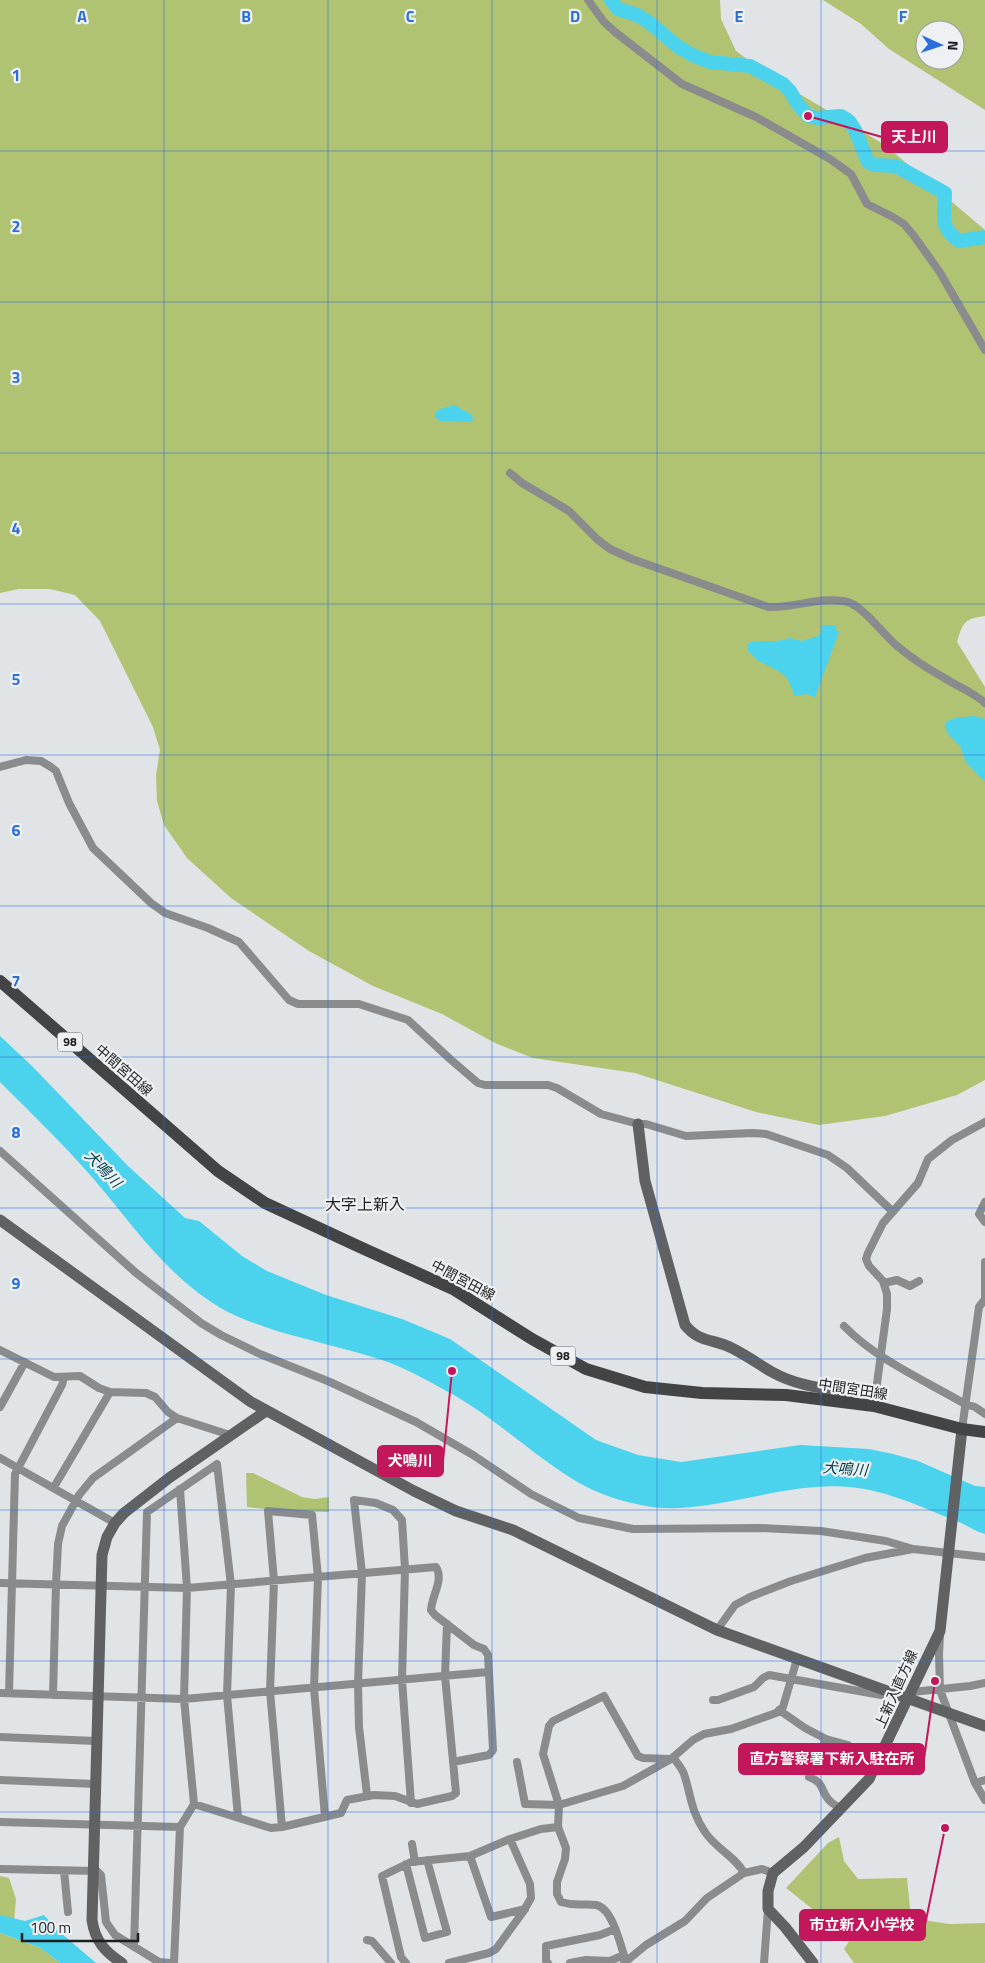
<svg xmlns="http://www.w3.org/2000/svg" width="985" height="1963" font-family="'Titillium Web','Noto Sans JP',sans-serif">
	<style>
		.green { fill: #afc372; fill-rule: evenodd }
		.water { fill: #4bd2ed }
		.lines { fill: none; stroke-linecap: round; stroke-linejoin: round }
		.river { stroke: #4bd2ed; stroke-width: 14 }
		.street { stroke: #898b8c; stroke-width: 8 }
		.secondary { stroke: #5f6162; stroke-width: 11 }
		.primary { stroke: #424445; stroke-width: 12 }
		.grid { fill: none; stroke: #2c6fdc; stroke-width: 1; stroke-opacity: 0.55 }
		.labels { text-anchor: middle; stroke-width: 4.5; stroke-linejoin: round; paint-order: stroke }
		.shield { fill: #eef1f4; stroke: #5c5e60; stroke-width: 1 }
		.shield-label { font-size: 12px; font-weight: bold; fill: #1e1f20 }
		.street-label { font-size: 14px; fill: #1e1f20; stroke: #eef1f4 }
		.water-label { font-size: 15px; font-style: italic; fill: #00404b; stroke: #eef1f4 }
		.quarter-label { font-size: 16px; fill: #1e1f20; stroke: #eef1f4 }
		.grid-label { font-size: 16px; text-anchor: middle; font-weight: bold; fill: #2c6fdc; stroke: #eef1f4; stroke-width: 4.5; stroke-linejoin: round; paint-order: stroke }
		.leader { fill: none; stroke: #c2185b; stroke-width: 2 }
		.callout-dot { fill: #c2185b; stroke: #eef1f4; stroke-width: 2 }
		.callout { fill: #c2185b; stroke: #c2185b; stroke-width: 2 }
		.callout-label { font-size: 15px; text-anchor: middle; font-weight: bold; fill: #fff }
	</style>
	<rect width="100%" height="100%" fill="#e1e4e6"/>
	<path class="green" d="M 0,0 L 720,0 L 721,19 L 736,51 L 773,78 L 885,145 L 985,230 L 985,616 C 964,619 963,622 957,642 L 985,687 L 985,1080 L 957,1095 L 885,1116 L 819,1125 L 756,1112 L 635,1073 L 533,1058 L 495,1043 L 442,1014 L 373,986 L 309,951 L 231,898 L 187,858 L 164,825 L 157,801 L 156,775 L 160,750 L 153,727 L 100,621 L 75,595 L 50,589 L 19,589 L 0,593 Z
		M 823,0 L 985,0 L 985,110 L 889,49 L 861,24 ZM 925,30 L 955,30 L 955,60 L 925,60 Z
		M 246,1473 L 253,1473 L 302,1497 L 315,1499 L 329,1497 L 329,1512 L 282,1511 L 247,1507 Z
		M 839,1837 L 844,1861 L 858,1879 L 907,1878 L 911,1918 L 949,1924 L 985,1923 L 985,1963 L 854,1963 L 844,1949 L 858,1928 L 845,1916 L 825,1919 L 786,1888 L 828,1843 Z
		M 0,1876 L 9,1878 L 16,1899 L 14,1922 L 0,1915 Z
		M 0,1933 L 41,1948 L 60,1963 L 0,1963 Z"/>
	<path class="water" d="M 454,405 L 472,415 L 473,420 L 471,422 L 440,421 L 435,417 L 435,413 L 440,409 Z
		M 822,625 L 836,625 L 836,630 L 839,632 L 815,697 L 806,694 L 795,696 L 787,678 L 780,672 L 757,660 L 747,650 L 747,645 L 751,642 L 777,641 L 790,638 L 802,641 L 818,636 L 820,634 Z
		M 974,716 L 985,719 L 985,782 L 966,762 L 960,746 L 948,734 L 945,726 L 946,722 L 955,718 Z
		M 0,1036 L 33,1067 L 128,1166 L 185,1218 L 199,1221 L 242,1256 L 267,1271 L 326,1295 L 402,1319 L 450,1339 L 596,1440 L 638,1455 L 681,1462 L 800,1445 L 869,1449 L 893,1454 L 918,1461 L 975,1486 L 985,1487 L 985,1534 C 975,1531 968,1526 959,1522 C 923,1508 890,1491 850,1487 C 803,1483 755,1498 708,1505 C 688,1508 666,1510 646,1506 C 624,1502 601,1495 581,1484 C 536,1458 499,1421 454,1395 C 431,1383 407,1368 382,1360 C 348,1349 312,1341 277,1331 C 257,1324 237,1318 219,1307 C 164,1273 133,1225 92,1177 C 63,1144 31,1113 0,1082 Z
		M 0,1915 L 25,1921 L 44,1915 L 55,1928 L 96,1963 L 60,1963 L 41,1948 L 0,1933 Z"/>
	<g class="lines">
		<path class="river" d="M 611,0 L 618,9 L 637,15 L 650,23 L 677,46 L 692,55 L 710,62 L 750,66 L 783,84 L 790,91 L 797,103 L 808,116 L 817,118 L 841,116 L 849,121 L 855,130 L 868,162 L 874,165 L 896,166 L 945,193 C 945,216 938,226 959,241 L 985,237"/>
		<path class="street" d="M 588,0 L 604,22 L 615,32 L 682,84 L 756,117 L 830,159 L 851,174 L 867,204 L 893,217 L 904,224 L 914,236 L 939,271 L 985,350
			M 510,473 L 522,483 L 569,511 L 598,540 L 610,549 L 632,559 L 768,607 C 794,608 818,597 844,601 C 862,604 881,632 896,645 C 911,658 928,669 946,679 C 959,687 974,693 985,703
			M 0,767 L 26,760 L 41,761 L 51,767 L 56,771 L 69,803 L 93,848 L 151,903 L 165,913 L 208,928 L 239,942 L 289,1000 L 298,1004 L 359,1004 L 408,1020 L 450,1059 L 478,1083 L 485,1085 L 548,1085 L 557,1088 L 601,1114 L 638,1124 L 646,1124 L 686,1136 L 752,1133 L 766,1134 L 828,1155 L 847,1168 L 892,1211
			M 0,1151 L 135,1272 L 201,1323 L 221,1335 L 260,1354 L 330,1382 L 416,1422 L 473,1455 L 531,1494 L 579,1518 L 633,1529 L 760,1528 L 821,1531 L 886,1541 L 913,1549
			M 985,1202 L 979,1214 L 985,1222
			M 884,1283 L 897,1280 L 910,1286 L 919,1281
			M 844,1326 C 877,1360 924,1380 965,1404 L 975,1407 L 985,1414
			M 0,1350 L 54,1377 L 80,1376 L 99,1388 L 110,1392 L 146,1393 L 155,1397 L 168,1412 L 177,1418 L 230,1435
			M 874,1406 L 887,1309 L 887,1294 L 883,1281 L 869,1266 L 866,1259 L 868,1253 L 883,1223 L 918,1183 L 928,1159 L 952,1140 L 985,1122
			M 0,1407 L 25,1362
			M 962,1429 L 979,1307 L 985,1299 L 985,1262
			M 0,1458 L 115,1523
			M 54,1487 L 110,1392
			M 180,1489 L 187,1588 L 184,1699 L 194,1804
			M 0,1583 L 187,1588 L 436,1567 C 444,1580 432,1595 431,1610 L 435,1615 L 474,1645 L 484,1649 L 488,1655 L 493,1750 L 489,1755 L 453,1762
			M 717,1630 L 735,1605 L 750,1597 L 791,1581 L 865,1558 L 913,1549 L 985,1557
			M 940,1636 L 939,1654 L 940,1690 L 975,1783 L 985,1800
			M 912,1692 L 970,1686 L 985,1683
			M 0,1693 L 184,1699 L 488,1672
			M 9,1693 L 15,1474 L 62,1385 L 64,1378
			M 53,1695 L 56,1584 L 58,1544 L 62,1526 L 79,1495 L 93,1478 L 177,1418
			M 713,1700 L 718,1700 L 754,1687 L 763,1678 L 769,1675 L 881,1695 L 889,1692
			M 779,1710 L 805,1728 L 826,1739 L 809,1777 C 826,1783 820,1793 831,1802 C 834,1805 839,1807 842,1809
			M 0,1737 L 96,1741
			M 826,1739 L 848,1745
			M 674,1758 C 677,1763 682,1768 684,1774 C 691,1795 691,1812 705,1832 C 715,1848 736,1857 744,1873
			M 517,1762 L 525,1804 L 559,1805 L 623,1786 L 671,1759 L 693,1740 L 704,1734 L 731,1729 L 776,1713 L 783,1707 L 797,1659
			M 0,1780 L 95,1784
			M 975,1783 L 985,1780
			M 367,1795 L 359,1727 L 358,1684 L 362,1573 L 354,1500 L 376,1503 L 393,1510 L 402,1520 L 405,1569 L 402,1680 L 411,1803
			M 0,1822 L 180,1827
			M 282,1827 L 270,1691 L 274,1581 L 268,1511 L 312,1515 L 318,1577 L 314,1688 L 325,1817
			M 412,1844 L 415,1862
			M 470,1856 L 491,1917 L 525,1909
			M 406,1864 L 425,1938 L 447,1932 L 427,1860
			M 0,1869 L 97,1871 L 101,1875 L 106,1922 L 115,1935 L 159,1962 L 170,1963
			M 64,1871 L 68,1912
			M 367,1940 L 372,1941 L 391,1963
			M 134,1947 L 147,1512 L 217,1464 L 231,1585 L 227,1695 L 238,1817
			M 626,1962 C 621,1947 613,1908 596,1905 C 582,1903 577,1907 561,1902 L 557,1894 L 557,1882 L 565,1859 L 566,1848 L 558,1827 L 559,1805 L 543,1754 L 549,1726 L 553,1721 L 604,1696 L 638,1756 L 643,1758 L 671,1759
			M 174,1963 L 180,1827 L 194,1804 L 271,1828 L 282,1827 L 341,1813 L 347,1800 L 374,1795 L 395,1796 L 417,1804 L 452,1796 L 456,1793 L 445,1676 L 447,1624
			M 406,1963 L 401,1957 L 382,1876 L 411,1862 L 470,1856 L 510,1839 L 541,1829 L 558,1827
			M 449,1963 L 489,1953 L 496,1949 L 523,1912 L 531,1898 L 530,1884 L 510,1839
			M 548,1963 L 546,1961 L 546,1946 L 600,1935 L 615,1929
			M 570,1963 L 586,1960 L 610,1961 L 624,1955
			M 624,1963 L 646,1945 L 685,1921 L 707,1898 L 744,1873 L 762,1869 L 773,1873
			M 764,1963 L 768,1909"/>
		<path class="secondary" d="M 638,1124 L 645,1181 L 685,1325 C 697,1340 708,1339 725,1345 C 741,1351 756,1363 772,1372 C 795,1385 820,1388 846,1392 L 848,1402
			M 0,1220 L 251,1402 L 414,1491 L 456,1511 L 513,1530 L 717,1630 L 985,1726
			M 122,1963 C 105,1952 95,1941 92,1920 L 102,1555 L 107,1537 L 115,1523 L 124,1513 L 169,1478 L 266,1411
			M 813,1963 L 785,1927 L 768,1909 L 768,1891 L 773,1873 L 804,1847 L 869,1779 L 940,1631 L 962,1429"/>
		<path class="primary" d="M 0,981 L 218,1171 L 265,1203 L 362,1248 L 453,1289 L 532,1339 L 586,1369 L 645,1387 L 702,1393 L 786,1395 L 874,1406 L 962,1429 L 985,1432"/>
	</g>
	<path class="grid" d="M 164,0 L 164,1963M 328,0 L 328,1963M 492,0 L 492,1963M 657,0 L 657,1963M 821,0 L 821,1963M 0,151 L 985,151M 0,302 L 985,302M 0,453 L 985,453M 0,604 L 985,604M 0,755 L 985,755M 0,906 L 985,906M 0,1057 L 985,1057M 0,1208 L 985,1208M 0,1359 L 985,1359M 0,1510 L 985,1510M 0,1661 L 985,1661M 0,1812 L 985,1812"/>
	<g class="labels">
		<g class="shield">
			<rect x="57.5" y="1032.5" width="25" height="19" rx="4"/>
			<rect x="550.5" y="1346.5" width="25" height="19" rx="4"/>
		</g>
		<g class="shield-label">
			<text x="70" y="1046">98</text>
			<text x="563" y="1360">98</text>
		</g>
		<g class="street-label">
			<text transform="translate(124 1070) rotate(41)" y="5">中間宮田線</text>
			<text transform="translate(463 1280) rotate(28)" y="5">中間宮田線</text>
			<text transform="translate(853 1389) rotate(9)" y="5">中間宮田線</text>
			<text transform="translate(896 1689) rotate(-66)" y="5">上新入直方線</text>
		</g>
		<g class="water-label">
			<text transform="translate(103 1169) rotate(46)" y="5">犬鳴川</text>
			<text transform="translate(845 1469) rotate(4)" y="5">犬鳴川</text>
		</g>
		<g class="quarter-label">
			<text x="365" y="1210">大字上新入</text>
		</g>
	</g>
	<g class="grid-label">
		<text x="82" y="22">A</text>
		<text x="246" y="22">B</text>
		<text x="410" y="22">C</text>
		<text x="575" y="22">D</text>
		<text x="739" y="22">E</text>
		<text x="903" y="22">F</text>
		<text x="16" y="81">1</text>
		<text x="16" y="232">2</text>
		<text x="16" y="383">3</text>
		<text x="16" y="534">4</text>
		<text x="16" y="685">5</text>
		<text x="16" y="836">6</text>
		<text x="16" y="987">7</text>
		<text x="16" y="1138">8</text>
		<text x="16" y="1289">9</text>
	</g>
	<path class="leader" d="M808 116L882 137M452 1371L443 1461M935 1681L924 1759M945 1828L925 1925"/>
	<g class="callout-dot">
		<circle cx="808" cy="116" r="5"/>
		<circle cx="452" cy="1371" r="5"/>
		<circle cx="935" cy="1681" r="5"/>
		<circle cx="945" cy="1828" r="5"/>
	</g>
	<g class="callout">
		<rect x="882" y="122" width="65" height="30" rx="5"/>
		<rect x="378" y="1446" width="65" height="30" rx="5"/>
		<rect x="739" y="1744" width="185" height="30" rx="5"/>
		<rect x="800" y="1910" width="125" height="30" rx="5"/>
	</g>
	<g class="callout-label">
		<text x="914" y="142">天上川</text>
		<text x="410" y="1466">犬鳴川</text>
		<text x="832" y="1764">直方警察署下新入駐在所</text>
		<text x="862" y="1930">市立新入小学校</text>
	</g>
	<g transform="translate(940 45) rotate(93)"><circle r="24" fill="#eef1f4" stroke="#9b9d9f"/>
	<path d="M0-4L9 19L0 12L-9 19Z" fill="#2c6fdc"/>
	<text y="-8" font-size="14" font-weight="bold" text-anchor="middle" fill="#1e1f20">N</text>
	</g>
	<path d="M22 1933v8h116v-8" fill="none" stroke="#1e1f20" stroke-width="2.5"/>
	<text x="30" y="1933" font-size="15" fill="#1e1f20" stroke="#eef1f4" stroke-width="4" paint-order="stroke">100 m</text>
</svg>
